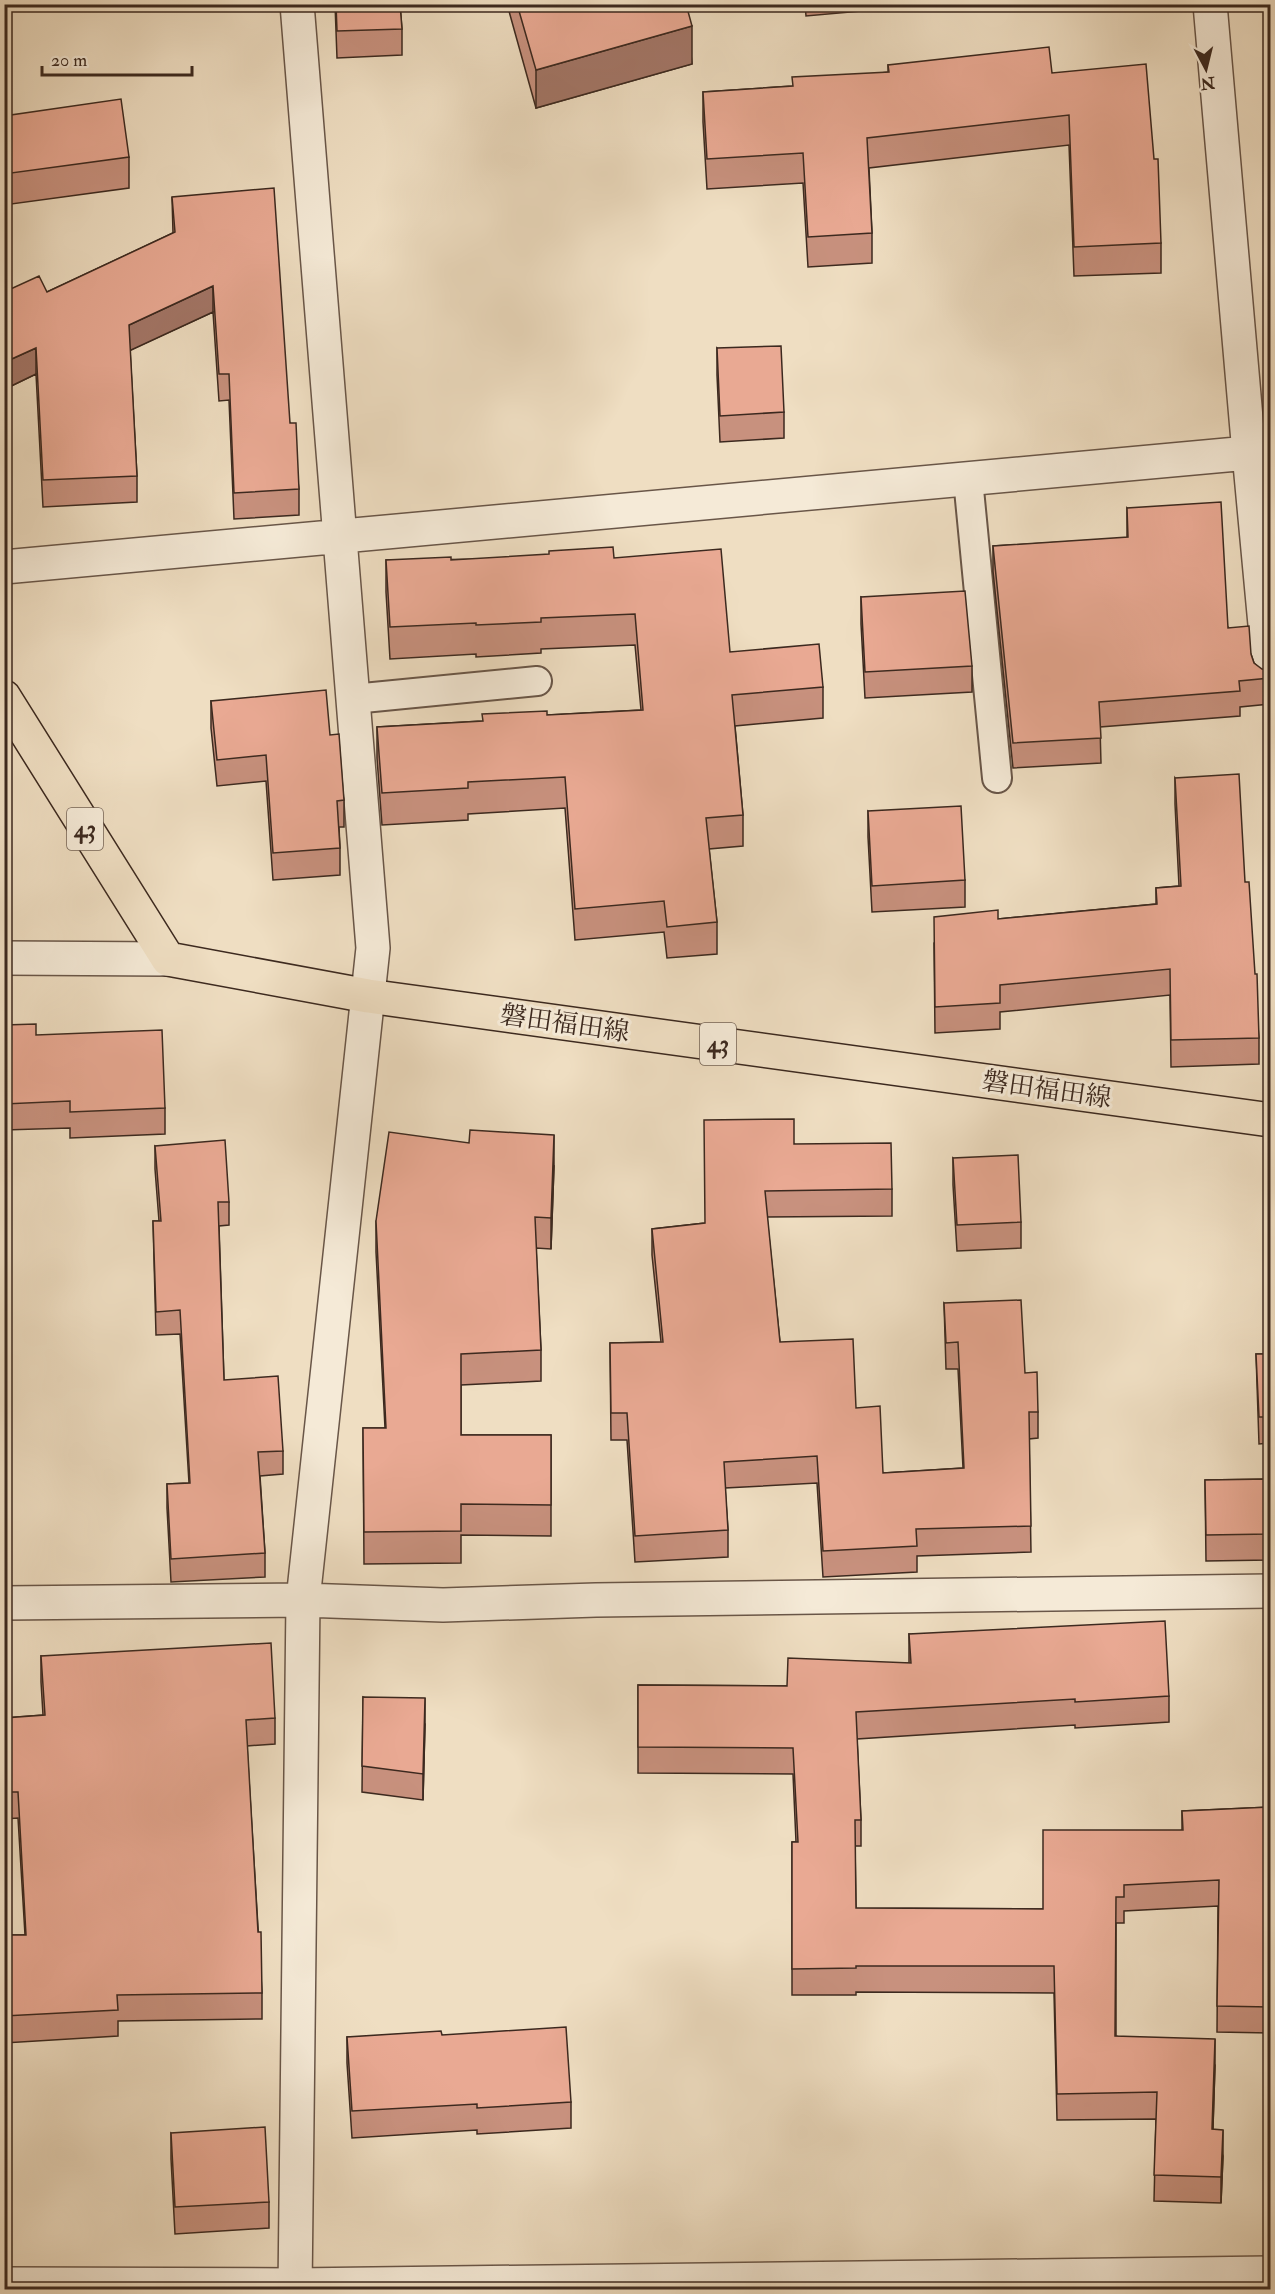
<svg xmlns="http://www.w3.org/2000/svg" width="1275" height="2294" font-family="'IM FELL Double Pica','Noto Serif JP',serif">
	<style>
		.lines { fill: none; stroke-linecap: round; stroke-linejoin: round }
		.service-casing { stroke: #695648; stroke-width: 32 }
		.minor-casing { stroke: #695648; stroke-width: 36 }
		.tertiary-casing { stroke: #695648; stroke-width: 36 }
		.primary-casing { stroke: #3c291f; stroke-width: 36 }
		.service { stroke: #f5ead7; stroke-width: 28 }
		.minor { stroke: #f5ead7; stroke-width: 33 }
		.tertiary { stroke: #f5ead7; stroke-width: 33 }
		.primary { stroke: #efdec2; stroke-width: 33 }
		.wall { fill: #c8917e; stroke: #3c291f; stroke-width: 1.5 }
		.shaded-wall { fill: #a37667; stroke: #3c291f; stroke-width: 1.5 }
		.building { fill: #e9a993; stroke: #3c291f; stroke-width: 1.5 }
		.labels { text-anchor: middle; stroke-width: 6; stroke-linejoin: round; paint-order: stroke }
		.shield { fill: #f5ead7; stroke: #746356; stroke-width: 1.5 }
		.shield-label { font-size: 24px; font-weight: bold; fill: #3c291f }
		.street-label { font-size: 26px; fill: #3c291f; stroke: #f5ead7 }
	</style>
	<rect width="100%" height="100%" fill="#efdec2"/>
	<filter id="stains"><feTurbulence type="fractalNoise" baseFrequency=".00333" numOctaves="4"/><feColorMatrix values="0 0 0 0 .2 0 0 0 0 .09 0 0 0 0 .02 0 0 0 .5 -.17"/></filter>
	<radialGradient id="worn" r=".72"><stop offset=".6" stop-color="#630" stop-opacity="0"/><stop offset="1" stop-color="#630" stop-opacity=".3"/></radialGradient>
	<g class="lines">
		<g class="service-casing">
			<path id="service" d="M 968,479 L 997,778
				M 353,699 L 537,681"/>
		</g>
		<g class="minor-casing">
			<path id="minor" d="M 1210,4 L 1249,453 L 1270,678
				M 4,567 L 1270,451
				M 4,1603 L 303,1600 L 443,1605 L 596,1600 L 1270,1591
				M 295,2290 L 303,1600 L 373,948 L 297,4"/>
		</g>
		<g class="tertiary-casing">
			<path id="tertiary" d="M 4,958 L 168,959
				M 4,2284 L 295,2285 L 1270,2273"/>
		</g>
		<g class="primary-casing">
			<path id="primary" d="M 4,697 L 168,959 L 368,996 L 1270,1120"/>
		</g>
		<use href="#service" class="service"/>
		<use href="#minor" class="minor"/>
		<use href="#tertiary" class="tertiary"/>
		<use href="#primary" class="primary"/>
	</g>
	<path class="wall" d="M 335,4 L 400,4 L 402,29 L 402,55 L 337,58 Z
		M 507,4 L 686,4 L 692,64 L 536,108 Z
		M 805,4 L 940,4 L 806,16 Z
		M 888,65 L 1052,73 L 1161,243 L 1161,273 L 1074,276 L 1069,145 L 869,168 L 872,233 L 872,263 L 808,267 L 803,183 L 707,189 L 703,122 L 703,92 L 792,86 L 888,72 Z
		M 4,116 L 129,157 L 129,188 L 4,205 Z
		M 172,197 L 290,423 L 299,489 L 299,515 L 234,519 L 229,400 L 219,401 L 213,312 L 130,350 L 137,476 L 137,502 L 43,507 L 36,374 L 5,389 L 4,387 L 4,292 L 47,292 L 173,233 Z
		M 717,348 L 784,412 L 784,438 L 720,442 L 717,375 Z
		M 1127,508 L 1251,654 L 1254,663 L 1270,678 L 1270,704 L 1240,707 L 1240,716 L 1100,727 L 1101,763 L 1013,768 L 993,571 L 993,546 L 1127,538 Z
		M 614,558 L 730,652 L 823,687 L 823,718 L 735,726 L 743,815 L 743,846 L 709,849 L 717,922 L 717,954 L 667,958 L 664,932 L 575,940 L 565,808 L 468,814 L 468,820 L 382,825 L 377,758 L 377,727 L 482,721 L 547,715 L 641,710 L 635,645 L 541,649 L 541,653 L 476,657 L 476,654 L 390,659 L 386,592 L 386,560 Z
		M 861,597 L 972,666 L 972,692 L 865,698 L 861,624 Z
		M 211,701 L 330,735 L 344,800 L 344,827 L 339,827 L 340,848 L 340,875 L 273,880 L 266,781 L 217,786 L 211,728 Z
		M 1175,778 L 1245,882 L 1259,1038 L 1259,1064 L 1171,1067 L 1170,995 L 1000,1012 L 1000,1029 L 935,1033 L 934,943 L 998,919 L 1156,904 L 1156,888 L 1179,886 L 1175,804 Z
		M 868,811 L 965,880 L 965,907 L 872,912 L 868,837 Z
		M 4,1025 L 36,1035 L 165,1108 L 165,1134 L 70,1138 L 70,1128 L 4,1130 Z
		M 794,1144 L 892,1189 L 892,1216 L 767,1217 L 780,1342 L 856,1408 L 883,1473 L 963,1468 L 958,1369 L 946,1369 L 944,1303 L 1025,1373 L 1038,1412 L 1038,1438 L 1029,1439 L 1031,1552 L 917,1556 L 917,1572 L 823,1577 L 817,1483 L 725,1488 L 728,1530 L 728,1557 L 635,1562 L 627,1440 L 611,1440 L 610,1343 L 661,1342 L 652,1255 L 652,1229 L 705,1223 Z
		M 155,1146 L 229,1202 L 229,1225 L 219,1226 L 224,1380 L 283,1451 L 283,1474 L 260,1476 L 265,1553 L 265,1577 L 171,1582 L 167,1508 L 167,1484 L 189,1483 L 180,1334 L 156,1335 L 153,1221 L 159,1221 L 155,1169 Z
		M 953,1158 L 1021,1222 L 1021,1248 L 957,1251 L 953,1185 Z
		M 554,1166 L 551,1249 L 536,1248 L 541,1350 L 541,1381 L 461,1385 L 461,1435 L 551,1435 L 551,1536 L 461,1535 L 461,1563 L 364,1564 L 363,1428 L 385,1428 L 376,1252 L 376,1221 Z
		M 1256,1354 L 1270,1354 L 1270,1443 L 1259,1444 Z
		M 1270,1479 L 1270,1560 L 1206,1561 L 1205,1480 Z
		M 909,1634 L 1169,1696 L 1169,1722 L 1075,1728 L 1075,1725 L 857,1739 L 861,1820 L 861,1846 L 855,1846 L 856,1908 L 1043,1909 L 1182,1830 L 1182,1811 L 1270,1807 L 1270,2033 L 1217,2032 L 1218,1906 L 1124,1911 L 1124,1923 L 1116,1923 L 1116,2036 L 1215,2065 L 1213,2129 L 1223,2156 L 1221,2203 L 1154,2201 L 1156,2119 L 1057,2120 L 1054,1993 L 856,1992 L 856,1995 L 792,1995 L 792,1842 L 796,1842 L 793,1774 L 638,1773 L 638,1685 L 787,1686 L 909,1663 Z
		M 41,1656 L 275,1718 L 275,1744 L 247,1746 L 262,1993 L 262,2019 L 118,2021 L 118,2036 L 4,2043 L 4,1935 L 25,1935 L 18,1818 L 4,1819 L 4,1718 L 43,1715 L 41,1682 Z
		M 363,1697 L 425,1724 L 423,1800 L 362,1792 Z
		M 442,2035 L 571,2102 L 571,2128 L 477,2134 L 477,2130 L 352,2138 L 347,2063 L 347,2037 Z
		M 171,2133 L 269,2202 L 269,2228 L 175,2234 L 171,2159 Z"/>
	<path class="shaded-wall" d="M 692,26 L 692,64 L 536,108 L 536,70 Z
		M 213,286 L 213,312 L 129,351 L 129,325 Z
		M 36,348 L 36,374 L 5,389 L 5,362 Z
		M 554,1135 L 554,1166 L 551,1249 L 551,1218 Z
		M 425,1698 L 425,1724 L 423,1800 L 423,1774 Z
		M 1215,2039 L 1215,2065 L 1212,2156 L 1212,2129 Z
		M 1223,2130 L 1223,2156 L 1221,2203 L 1221,2177 Z"/>
	<path class="building" d="M 336,4 L 400,4 L 402,29 L 337,31 Z
		M 517,4 L 686,4 L 692,26 L 536,70 Z
		M 1049,47 L 1052,73 L 1146,64 L 1154,159 L 1158,159 L 1161,243 L 1074,247 L 1069,115 L 867,138 L 872,233 L 808,237 L 803,153 L 707,159 L 703,92 L 793,86 L 792,77 L 889,72 L 888,65 Z
		M 121,99 L 129,157 L 4,174 L 4,116 Z
		M 274,188 L 290,423 L 296,423 L 299,489 L 234,493 L 229,374 L 219,374 L 213,286 L 129,325 L 137,476 L 43,480 L 36,348 L 5,362 L 4,292 L 39,276 L 47,292 L 175,232 L 172,197 Z
		M 781,346 L 784,412 L 720,416 L 717,348 Z
		M 1221,502 L 1228,628 L 1249,626 L 1251,654 L 1254,663 L 1262,669 L 1270,671 L 1270,678 L 1239,681 L 1240,691 L 1099,702 L 1101,738 L 1013,743 L 993,546 L 1128,537 L 1127,508 Z
		M 613,547 L 614,558 L 721,549 L 730,652 L 819,644 L 823,687 L 732,695 L 743,815 L 706,818 L 717,922 L 667,927 L 664,901 L 575,909 L 565,777 L 468,782 L 468,788 L 382,793 L 377,727 L 483,721 L 482,714 L 547,711 L 547,715 L 643,710 L 635,614 L 541,618 L 541,622 L 476,625 L 476,623 L 390,627 L 386,560 L 451,557 L 451,560 L 549,554 L 549,551 Z
		M 965,591 L 972,666 L 865,672 L 861,597 Z
		M 326,690 L 330,735 L 339,734 L 344,800 L 337,801 L 340,848 L 273,853 L 266,755 L 217,760 L 211,701 Z
		M 1239,774 L 1245,882 L 1249,882 L 1255,974 L 1257,974 L 1259,1038 L 1171,1040 L 1170,969 L 1000,985 L 1000,1003 L 935,1007 L 934,917 L 998,910 L 998,919 L 1157,904 L 1156,888 L 1181,886 L 1175,778 Z
		M 961,806 L 965,880 L 872,886 L 868,811 Z
		M 36,1024 L 36,1035 L 162,1030 L 165,1108 L 70,1112 L 70,1101 L 4,1104 L 4,1025 Z
		M 794,1119 L 794,1144 L 891,1143 L 892,1189 L 765,1191 L 780,1342 L 853,1339 L 856,1408 L 880,1406 L 883,1473 L 964,1468 L 958,1342 L 946,1343 L 944,1303 L 1021,1300 L 1025,1373 L 1037,1372 L 1038,1412 L 1029,1412 L 1031,1526 L 916,1529 L 917,1546 L 823,1551 L 817,1456 L 724,1462 L 728,1530 L 635,1536 L 627,1413 L 611,1413 L 610,1343 L 663,1342 L 652,1229 L 705,1223 L 704,1120 Z
		M 470,1130 L 554,1135 L 551,1218 L 535,1217 L 541,1350 L 461,1354 L 461,1435 L 551,1435 L 551,1505 L 461,1504 L 461,1531 L 364,1532 L 363,1428 L 386,1428 L 376,1221 L 389,1132 L 469,1143 Z
		M 225,1140 L 229,1202 L 218,1202 L 224,1380 L 278,1376 L 283,1451 L 258,1452 L 265,1553 L 171,1559 L 167,1484 L 190,1483 L 180,1310 L 156,1312 L 153,1221 L 161,1221 L 155,1146 Z
		M 1018,1155 L 1021,1222 L 957,1225 L 953,1158 Z
		M 1256,1354 L 1270,1354 L 1270,1417 L 1259,1417 Z
		M 1270,1479 L 1270,1534 L 1206,1535 L 1205,1480 Z
		M 1165,1621 L 1169,1696 L 1075,1702 L 1075,1699 L 856,1712 L 861,1820 L 855,1820 L 856,1908 L 1043,1909 L 1043,1830 L 1183,1830 L 1182,1811 L 1270,1807 L 1270,2007 L 1217,2006 L 1219,1880 L 1124,1885 L 1124,1897 L 1116,1897 L 1115,2036 L 1215,2039 L 1212,2129 L 1223,2130 L 1221,2177 L 1154,2175 L 1157,2092 L 1057,2094 L 1054,1966 L 856,1966 L 856,1968 L 792,1969 L 792,1842 L 798,1842 L 793,1748 L 638,1747 L 638,1685 L 787,1686 L 788,1658 L 911,1663 L 909,1634 Z
		M 271,1643 L 275,1718 L 246,1720 L 258,1932 L 261,1932 L 262,1993 L 117,1995 L 118,2010 L 4,2016 L 4,1935 L 26,1935 L 18,1792 L 4,1792 L 4,1718 L 45,1715 L 41,1656 Z
		M 363,1697 L 425,1698 L 423,1774 L 362,1766 Z
		M 566,2027 L 571,2102 L 477,2108 L 477,2104 L 352,2111 L 347,2037 L 441,2031 L 442,2035 Z
		M 265,2127 L 269,2202 L 175,2207 L 171,2133 Z"/>
	<g class="labels">
		<g class="shield">
			<rect x="67" y="808" width="36" height="42" rx="4.5"/>
			<rect x="700" y="1023" width="36" height="42" rx="4.5"/>
		</g>
		<g class="shield-label">
			<text x="85" y="837">43</text>
			<text x="718" y="1052">43</text>
		</g>
		<g class="street-label">
			<text transform="translate(565 1023) rotate(8)" y="9">磐田福田線</text>
			<text transform="translate(1047 1089) rotate(8)" y="9">磐田福田線</text>
		</g>
	</g>
	<rect width="1275" height="2294" fill="none" stroke="#efdec2" stroke-width="24"/>
	<rect x="6" y="6" width="1263" height="2282" fill="none" stroke="#3c291f" stroke-width="3"/>
	<rect x="12" y="12" width="1251" height="2270" fill="none" stroke="#3c291f" stroke-width="1.5"/>
	<g transform="translate(1206 69) rotate(173)" stroke="#f5ead7" stroke-width="4.5" paint-order="stroke">
	<path d="M0-4.5L10 22L0 15L-10 22Z" fill="#3c291f"/>
	<text y="-9" font-size="16" font-weight="bold" text-anchor="middle" fill="#3c291f">N</text>
	</g>
	<path d="M42 66v9h150v-9" fill="none" stroke="#3c291f" stroke-width="3"/>
	<text x="51" y="66" font-size="18" fill="#3c291f" stroke="#f5ead7" stroke-width="4.5" paint-order="stroke">20 m</text>
	<rect width="100%" height="100%" filter="url(#stains)"/>
	<rect width="100%" height="100%" fill="url(#worn)"/>
</svg>
